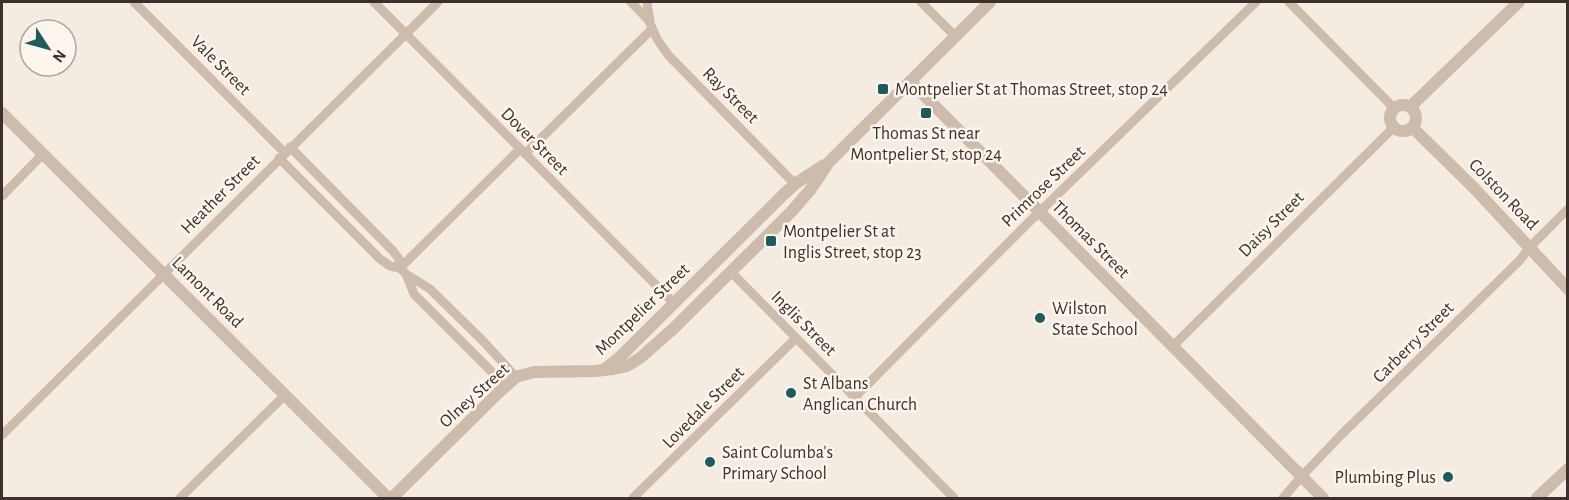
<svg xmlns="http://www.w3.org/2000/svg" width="1569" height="500" font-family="'Alegreya Sans',sans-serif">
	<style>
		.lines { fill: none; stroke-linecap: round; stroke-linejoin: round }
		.minor { stroke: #cdbbac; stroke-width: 9 }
		.tertiary { stroke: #cdbbac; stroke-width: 12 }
		.poi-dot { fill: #1f5a5e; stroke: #fbf5ee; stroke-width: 2 }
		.labels { text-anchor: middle; stroke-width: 5; stroke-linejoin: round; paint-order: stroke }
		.street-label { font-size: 18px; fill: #3b302b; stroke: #fbf5ee }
		.poi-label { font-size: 18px; fill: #3b302b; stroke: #fbf5ee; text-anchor: start }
	</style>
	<rect width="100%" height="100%" fill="#f4ebe1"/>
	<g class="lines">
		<path class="minor" d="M 134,2 L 284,152
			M 374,2 L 674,303
			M 631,2 L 649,21 L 657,39 L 669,56 L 795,184
			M 647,2 L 650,22
			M 921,2 L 955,36
			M 1289,2 L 1394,108
			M 290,147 L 393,251 L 399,259 L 400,268
			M 525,154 L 652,29
			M 279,158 L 380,259 L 390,266 L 400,268 L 406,274 L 430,289 L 483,341 L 516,377
			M 2,196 L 42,155
			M 400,268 L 520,149
			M 731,272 L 954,498
			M 406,274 L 414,294 L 506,386
			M 1172,347 L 1394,127
			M 855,397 L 1028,223 L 1256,2
			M 2,435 L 438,2
			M 180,498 L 285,395
			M 633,498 L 796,338
			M 1283,498 L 1301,477 L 1340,436 L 1520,260 L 1530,247 L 1568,209"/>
		<path class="tertiary" d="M 910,81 L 1323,498
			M1390 118a13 13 0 1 1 26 0a13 13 0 1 1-26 0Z
			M 1410,107 L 1519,2
			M 2,113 L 388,498
			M 1412,127 L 1475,189 L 1568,289
			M 604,370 L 620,357 L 783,195 L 795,184 L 824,165
			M 392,498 L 497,394 L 516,377 L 534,372 L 595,371 L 613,369 L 627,366 L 640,358 L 673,329 L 791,212 L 811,189 L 829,162 L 990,2
			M 1537,498 L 1568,469"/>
	</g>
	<g class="poi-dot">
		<rect x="877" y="83" width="12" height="12" rx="3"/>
		<rect x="920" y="107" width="12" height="12" rx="3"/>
		<rect x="765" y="235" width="12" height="12" rx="3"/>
		<circle cx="1040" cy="318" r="6"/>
		<circle cx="791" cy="393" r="6"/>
		<circle cx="710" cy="462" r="6"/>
		<circle cx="1448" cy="477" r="6"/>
	</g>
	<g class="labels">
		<g class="street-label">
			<text transform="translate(221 65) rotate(45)" y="6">Vale Street</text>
			<text transform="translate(731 95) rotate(45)" y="6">Ray Street</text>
			<text transform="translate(535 141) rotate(45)" y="6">Dover Street</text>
			<text transform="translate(1043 186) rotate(-44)" y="6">Primrose Street</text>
			<text transform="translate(220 194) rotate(-45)" y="6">Heather Street</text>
			<text transform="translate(1504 194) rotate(46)" y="6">Colston Road</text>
			<text transform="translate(1271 224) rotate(-45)" y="6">Daisy Street</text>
			<text transform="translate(1091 239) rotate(45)" y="6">Thomas Street</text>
			<text transform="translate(208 292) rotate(45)" y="6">Lamont Road</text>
			<text transform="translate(642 309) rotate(-44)" y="6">Montpelier Street</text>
			<text transform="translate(804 323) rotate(45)" y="6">Inglis Street</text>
			<text transform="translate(1413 342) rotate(-45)" y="6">Carberry Street</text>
			<text transform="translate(474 395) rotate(-42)" y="6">Olney Street</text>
			<text transform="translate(703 407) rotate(-45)" y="6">Lovedale Street</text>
		</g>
		<g class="poi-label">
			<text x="895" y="95">Montpelier St at Thomas Street, stop 24</text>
			<text x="926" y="139" text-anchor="middle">Thomas St near<tspan x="926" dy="21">Montpelier St, stop 24</tspan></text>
			<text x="783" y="237">Montpelier St at<tspan x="783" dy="21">Inglis Street, stop 23</tspan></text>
			<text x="1052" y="314">Wilston<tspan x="1052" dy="21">State School</tspan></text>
			<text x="803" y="389">St Albans<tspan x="803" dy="21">Anglican Church</tspan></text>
			<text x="722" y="458">Saint Columba's<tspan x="722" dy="21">Primary School</tspan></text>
			<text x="1436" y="483" text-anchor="end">Plumbing Plus</text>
		</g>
	</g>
	<rect width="1569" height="500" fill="none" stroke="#3b302b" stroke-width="6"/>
	<g transform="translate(48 48) rotate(126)"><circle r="28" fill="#fbf5ee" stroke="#aea6a0" stroke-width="1.5"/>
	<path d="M0-4.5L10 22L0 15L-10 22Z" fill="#1f5a5e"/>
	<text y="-9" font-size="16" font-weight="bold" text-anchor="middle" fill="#3b302b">N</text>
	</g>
</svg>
